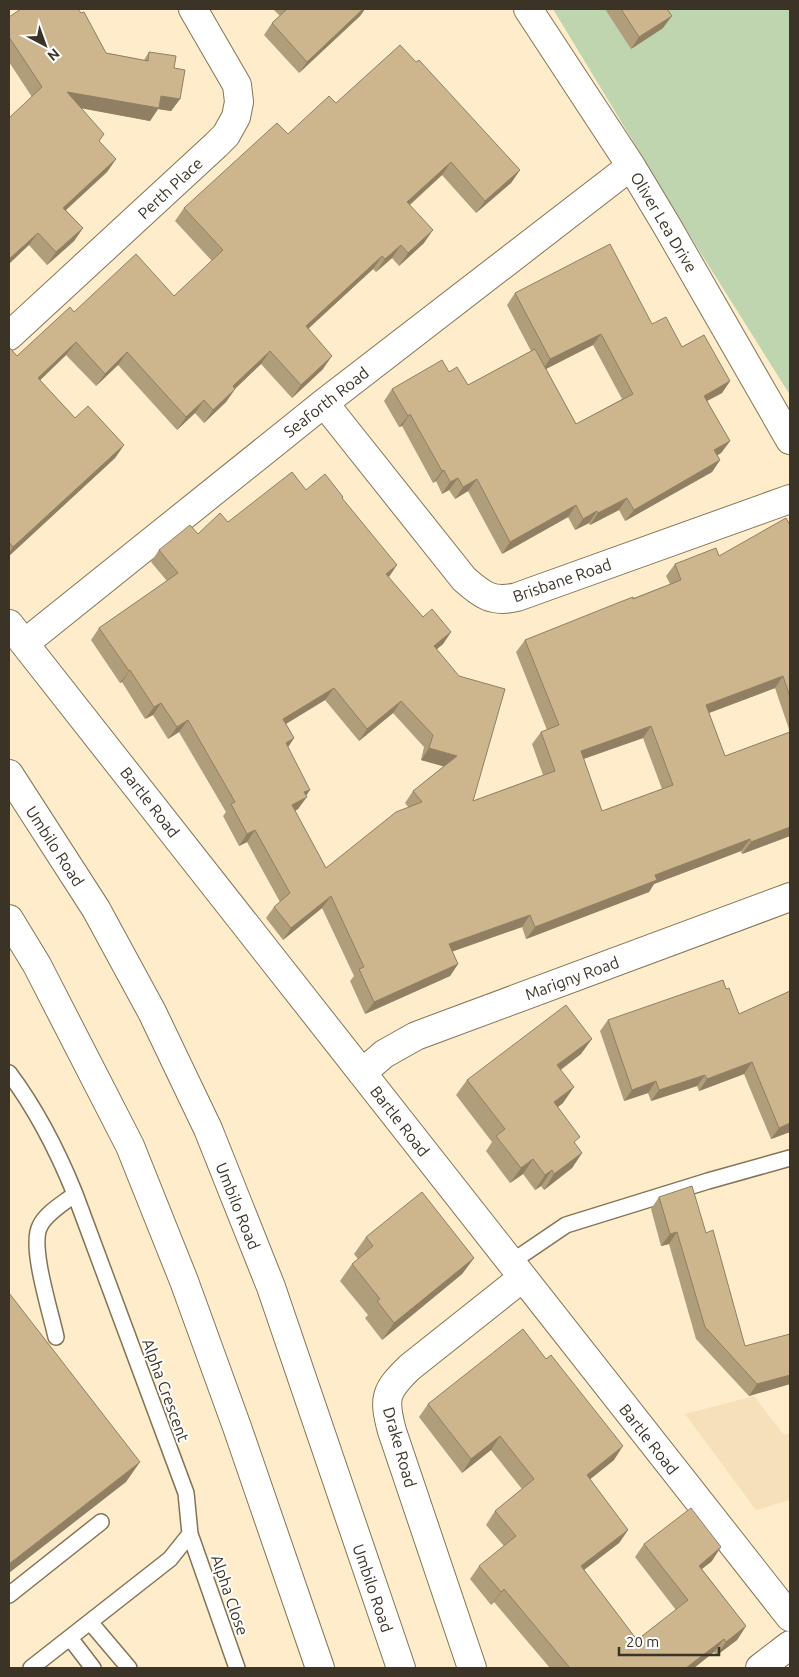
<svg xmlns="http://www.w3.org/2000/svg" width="799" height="1677" font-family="Ubuntu,sans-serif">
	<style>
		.built { fill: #f6e0b9 }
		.green { fill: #bed5b0 }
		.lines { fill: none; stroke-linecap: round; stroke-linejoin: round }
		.service-casing { stroke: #847456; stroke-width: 18 }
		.minor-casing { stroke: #847456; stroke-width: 30 }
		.secondary-casing { stroke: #847456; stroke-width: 30 }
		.service { stroke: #fff; stroke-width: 15 }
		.minor { stroke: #fff; stroke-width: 28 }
		.secondary { stroke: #fff; stroke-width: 28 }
		.wall { fill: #b09d79; fill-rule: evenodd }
		.shaded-wall { fill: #907f63 }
		.building { fill: #cdb68d; stroke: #907f63; fill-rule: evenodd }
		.labels { text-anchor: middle; stroke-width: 4; stroke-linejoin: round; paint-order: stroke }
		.street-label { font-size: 16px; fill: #3a3326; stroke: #fff }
	</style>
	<rect width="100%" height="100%" fill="#feecca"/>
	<path class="built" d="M 754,1396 L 784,1435 L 790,1433 L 790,1500 L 756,1510 L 685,1414 Z"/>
	<path class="green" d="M 553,9 L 790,9 L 790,395 L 697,247 Z"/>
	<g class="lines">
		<g class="service-casing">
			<path id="service" d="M 9,1073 C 36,1109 58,1152 75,1194 L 186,1493 L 190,1534 L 170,1559 L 31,1668
				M 510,1263 L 566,1225 L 708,1181 L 790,1158
				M 56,1337 C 51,1313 29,1246 40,1226 C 46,1213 64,1203 75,1194
				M 190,1534 L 237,1668
				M 9,1595 L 101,1522
				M 90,1622 L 129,1668
				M 70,1638 L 93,1668"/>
		</g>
		<g class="minor-casing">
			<path id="minor" d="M 528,9 L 631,166 L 667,226 L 790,440
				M 9,336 L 216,145 L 226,135 L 236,117 L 239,102 L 237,85 L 193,9
				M 324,403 L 464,579 C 482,595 492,603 517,597 L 790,499
				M 9,624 L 790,1617
				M 25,643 L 324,403 L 631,166
				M 362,1073 L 384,1054 L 416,1036 L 790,897
				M 472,1668 L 392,1431 C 383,1398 385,1391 410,1367 L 522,1278
				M 760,1668 L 790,1645"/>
		</g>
		<g class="secondary-casing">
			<path id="secondary" d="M 9,774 L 96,909 L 152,1012 L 208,1129 L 271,1287 L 401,1668
				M 9,919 L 37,965 L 130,1146 L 184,1281 L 237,1427 L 320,1668"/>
		</g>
		<use href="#service" class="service"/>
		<use href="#minor" class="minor"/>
		<use href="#secondary" class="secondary"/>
	</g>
	<path class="wall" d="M 273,9 L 365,9 L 360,16 L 299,73 L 264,35 L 272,23 L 280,16 Z
		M 605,9 L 667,9 L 663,28 L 631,49 Z
		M 9,17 L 106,53 L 144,60 L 149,52 L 174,68 L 180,99 L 171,111 L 158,109 L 150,121 L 82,108 L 99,141 L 116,159 L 107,172 L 66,210 L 83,228 L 74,241 L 47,265 L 29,245 L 32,97 L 9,62 Z
		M 416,62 L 520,170 L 511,183 L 476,213 L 442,175 L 410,205 L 424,243 L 399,266 L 392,258 L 376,272 L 373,269 L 309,328 L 323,369 L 292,398 L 261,364 L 235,389 L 226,402 L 204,423 L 195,413 L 177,430 L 118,365 L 96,386 L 66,355 L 40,380 L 75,418 L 124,445 L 115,458 L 9,556 L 9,347 L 17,356 L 74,312 L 174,296 L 212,261 L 175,221 L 184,208 L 288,134 L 336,103 Z
		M 515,293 L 652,324 L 682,347 L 730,381 L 722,393 L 707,401 L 730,441 L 721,453 L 717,455 L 720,460 L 712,472 L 625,521 L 619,510 L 590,525 L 589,523 L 575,530 L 568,517 L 502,554 L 468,491 L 455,499 L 449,490 L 442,494 L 436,481 L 433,483 L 402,426 L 399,427 L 384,401 L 392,389 L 449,372 L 468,385 L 531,351 L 507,305 ZM 593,345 L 622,399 L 576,424 L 546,369 Z
		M 306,490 L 342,499 L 388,577 L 423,617 L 451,632 L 443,644 L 437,649 L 473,801 L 543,775 L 532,744 L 541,732 L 547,730 L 516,652 L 525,640 L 670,584 L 666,576 L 675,564 L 719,556 L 790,525 L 790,836 L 742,854 L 741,851 L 654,884 L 649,892 L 526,939 L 522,927 L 452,951 L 458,964 L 450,976 L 365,1014 L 350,981 L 354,976 L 322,908 L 283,940 L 266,918 L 274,907 L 280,902 L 247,842 L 239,846 L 223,816 L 226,812 L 179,732 L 168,739 L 153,715 L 145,719 L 122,682 L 120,683 L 91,640 L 99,628 L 167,581 L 151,562 L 159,550 ZM 775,688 L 790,732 L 725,756 L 709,713 ZM 325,700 L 359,741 L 393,713 L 424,747 L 421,760 L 444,766 L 413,791 L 405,803 L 409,808 L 326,868 L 295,811 L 298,809 L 306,796 L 288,747 L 294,738 L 286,724 ZM 643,738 L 662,789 L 602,811 L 583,759 Z
		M 726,989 L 739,1014 L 790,991 L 790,1132 L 771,1139 L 744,1074 L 699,1091 L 697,1086 L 651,1101 L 648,1093 L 624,1101 L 600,1031 L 608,1020 Z
		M 581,1054 L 561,1070 L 563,1103 L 558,1107 L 575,1144 L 582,1153 L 572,1168 L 544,1190 L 541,1186 L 535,1190 L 523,1174 L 510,1183 L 486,1151 L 492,1142 L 456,1095 L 467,1080 Z
		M 659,1197 L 706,1233 L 745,1346 L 790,1384 L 749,1396 L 696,1339 L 669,1244 L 661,1246 L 651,1209 Z
		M 366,1237 L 474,1258 L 462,1274 L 382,1340 L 365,1318 L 368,1315 L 340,1281 L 352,1264 L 358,1259 L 354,1254 Z
		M 428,1404 L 614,1460 L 590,1479 L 628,1530 L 619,1543 L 584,1570 L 637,1640 L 676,1610 L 635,1557 L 644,1544 L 712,1561 L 702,1569 L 746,1626 L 737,1640 L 717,1655 L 714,1652 L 694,1668 L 550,1668 L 494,1602 L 491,1605 L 470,1579 L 479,1566 L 504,1546 L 486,1525 L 495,1511 L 522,1489 L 491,1450 L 462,1473 L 419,1417 Z"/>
	<path class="shaded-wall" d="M 363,9 L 365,9 L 360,16 L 299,73 L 307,62 Z
		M 672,16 L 663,28 L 631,49 L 639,37 Z
		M 67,92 L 161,96 L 180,99 L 171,111 L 158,109 L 150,121 L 58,104 Z
		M 116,159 L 107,172 L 55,220 L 63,208 Z
		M 451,162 L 442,175 L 398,215 L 407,202 Z
		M 520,170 L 511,183 L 476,213 L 485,201 Z
		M 83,228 L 74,241 L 47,265 L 56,252 Z
		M 433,230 L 424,243 L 399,266 L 408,253 Z
		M 38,233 L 29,245 L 9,264 L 9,259 Z
		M 401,245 L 392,258 L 376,272 L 385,259 Z
		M 382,256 L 373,269 L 297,339 L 306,326 Z
		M 601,334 L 593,345 L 542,371 L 550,359 Z
		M 76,342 L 66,355 L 29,391 L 38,378 Z
		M 270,351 L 261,364 L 224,399 L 233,386 Z
		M 127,352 L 118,365 L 96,386 L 105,374 Z
		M 332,356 L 323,369 L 292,398 L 301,385 Z
		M 730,381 L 722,393 L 695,407 L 704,396 Z
		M 235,389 L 226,402 L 204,423 L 213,410 Z
		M 204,400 L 195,413 L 177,430 L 186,417 Z
		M 410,414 L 402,426 L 399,427 L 408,416 Z
		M 730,441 L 721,453 L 706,462 L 714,450 Z
		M 124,445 L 115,458 L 9,556 L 9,553 L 13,547 Z
		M 720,460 L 712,472 L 625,521 L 634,510 Z
		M 444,470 L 436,481 L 433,483 L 442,471 Z
		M 458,478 L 449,490 L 442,494 L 450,482 Z
		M 477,479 L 468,491 L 455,499 L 463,487 Z
		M 627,498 L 619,510 L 590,525 L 598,513 Z
		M 576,505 L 568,517 L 502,554 L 510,542 Z
		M 597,511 L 589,523 L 575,530 L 583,519 Z
		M 397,565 L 389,577 L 386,574 Z
		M 451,632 L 443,644 L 426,658 L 434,646 Z
		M 130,670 L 122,682 L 120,683 L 129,671 Z
		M 783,676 L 775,688 L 698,717 L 706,705 Z
		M 334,688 L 325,700 L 274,731 L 283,719 Z
		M 401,701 L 393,713 L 359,741 L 367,729 Z
		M 161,703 L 153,715 L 145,719 L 154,707 Z
		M 188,720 L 179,732 L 168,739 L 177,727 Z
		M 651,726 L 643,738 L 572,763 L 581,751 Z
		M 294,738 L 286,750 L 286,743 Z
		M 429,748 L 457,756 L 449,768 L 421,760 Z
		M 310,790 L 304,799 L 307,797 L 298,809 L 284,817 L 292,805 L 304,792 Z
		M 790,827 L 790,836 L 742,854 L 751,842 Z
		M 255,830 L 247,842 L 239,846 L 247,834 Z
		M 750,839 L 741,851 L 654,884 L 649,892 L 526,939 L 535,927 L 655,875 Z
		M 331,896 L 322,908 L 283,940 L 291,928 Z
		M 530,915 L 522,927 L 440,956 L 449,944 Z
		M 458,964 L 450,976 L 365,1014 L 374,1002 Z
		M 592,1039 L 581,1054 L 546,1080 L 557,1065 Z
		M 752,1062 L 744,1074 L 699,1091 L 707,1079 Z
		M 705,1075 L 697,1086 L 651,1101 L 659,1090 Z
		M 656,1081 L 648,1093 L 624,1101 L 632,1090 Z
		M 574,1087 L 563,1103 L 543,1118 L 554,1102 Z
		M 790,1123 L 790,1132 L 771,1139 L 779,1128 Z
		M 582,1153 L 572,1168 L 544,1190 L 554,1174 Z
		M 533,1159 L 523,1174 L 510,1183 L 521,1168 Z
		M 552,1170 L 541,1186 L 535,1190 L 545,1175 Z
		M 677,1232 L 669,1244 L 661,1246 L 670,1234 Z
		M 474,1258 L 462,1274 L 382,1340 L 394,1323 Z
		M 790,1375 L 790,1384 L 749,1396 L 757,1384 Z
		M 500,1436 L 491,1450 L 462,1473 L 471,1459 Z
		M 623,1446 L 614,1460 L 578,1489 L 587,1475 Z
		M 140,1462 L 126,1482 L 9,1573 L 9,1564 Z
		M 628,1530 L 619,1543 L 572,1579 L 581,1566 Z
		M 721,1547 L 712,1561 L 689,1579 L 699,1566 Z
		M 504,1589 L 494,1602 L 491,1605 L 501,1592 Z
		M 746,1626 L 737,1640 L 717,1655 L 726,1642 Z
		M 724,1639 L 714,1652 L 694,1668 L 686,1668 Z"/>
	<path class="building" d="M 21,9 L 78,9 L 81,13 L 84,12 L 106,53 L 148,61 L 149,52 L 176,56 L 174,68 L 185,70 L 180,99 L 161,96 L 159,108 L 67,92 L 104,134 L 99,141 L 116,159 L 63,208 L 83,228 L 56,252 L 38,233 L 9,259 L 9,118 L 42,87 L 9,37 L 9,17 Z
		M 287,9 L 363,9 L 307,62 L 272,23 Z
		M 621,9 L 667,9 L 672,16 L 639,37 Z
		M 400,45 L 416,62 L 419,60 L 520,170 L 485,201 L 451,162 L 407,202 L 433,230 L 408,253 L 401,245 L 385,259 L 382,256 L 306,326 L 332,356 L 301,385 L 270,351 L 233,386 L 235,389 L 213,410 L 204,400 L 186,417 L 127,352 L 105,374 L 76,342 L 38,378 L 75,418 L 88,406 L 124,445 L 13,547 L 9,542 L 9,347 L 17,356 L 70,307 L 74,312 L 136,254 L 174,296 L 223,250 L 184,208 L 277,123 L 288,134 L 329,96 L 336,103 Z
		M 610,244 L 652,324 L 666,317 L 682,347 L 704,335 L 730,381 L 704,396 L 730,441 L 714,450 L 720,460 L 634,510 L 627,498 L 598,513 L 597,511 L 583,519 L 576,505 L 510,542 L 477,479 L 463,487 L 458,478 L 450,482 L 444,470 L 442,471 L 410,414 L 408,416 L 392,389 L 442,360 L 449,372 L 457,367 L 468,385 L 535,349 L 576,424 L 633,394 L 601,334 L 550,359 L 515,293 Z
		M 292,472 L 306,490 L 325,474 L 343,497 L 342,498 L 397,565 L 386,574 L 423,617 L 432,609 L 451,632 L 434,646 L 459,676 L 505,689 L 473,801 L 555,771 L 541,732 L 559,725 L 525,640 L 615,604 L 633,597 L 633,599 L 681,580 L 675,564 L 716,548 L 719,556 L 786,518 L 790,525 L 790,697 L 783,676 L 706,705 L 725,756 L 790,732 L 790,827 L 751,842 L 750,839 L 655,875 L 657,880 L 535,927 L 530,915 L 449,944 L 458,964 L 374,1002 L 359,969 L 364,967 L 331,896 L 291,928 L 274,907 L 290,893 L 255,830 L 247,834 L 231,804 L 235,802 L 188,720 L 177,727 L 161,703 L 154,707 L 130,670 L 129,671 L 99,628 L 178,573 L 159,550 L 190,525 L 198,534 L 220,513 L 228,522 ZM 334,688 L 367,729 L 401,701 L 433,735 L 429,748 L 457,756 L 413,791 L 422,802 L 396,812 L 326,868 L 292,805 L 307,797 L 304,792 L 310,790 L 286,743 L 294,738 L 283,719 ZM 651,726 L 673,785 L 602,811 L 581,751 Z
		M 723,980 L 726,989 L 729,988 L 739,1014 L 790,991 L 790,1123 L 779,1128 L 752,1062 L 707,1079 L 705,1075 L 659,1090 L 656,1081 L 632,1090 L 608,1020 Z
		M 566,1005 L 592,1039 L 557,1065 L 574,1087 L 554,1102 L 580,1137 L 574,1142 L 582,1153 L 554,1174 L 552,1170 L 545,1175 L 533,1159 L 521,1168 L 496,1136 L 505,1129 L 467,1080 Z
		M 692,1186 L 706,1233 L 713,1230 L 745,1346 L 790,1334 L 790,1375 L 757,1384 L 705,1327 L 677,1232 L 670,1234 L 659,1197 Z
		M 422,1192 L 474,1258 L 394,1323 L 377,1301 L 380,1299 L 352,1264 L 373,1246 L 366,1237 Z
		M 9,1293 L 140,1462 L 9,1564 Z
		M 523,1329 L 546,1359 L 551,1355 L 623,1446 L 587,1475 L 628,1530 L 581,1566 L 637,1640 L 688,1600 L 644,1544 L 691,1508 L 721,1547 L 699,1566 L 746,1626 L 726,1642 L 724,1639 L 686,1668 L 569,1668 L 570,1668 L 504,1589 L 501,1592 L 479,1566 L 516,1536 L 495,1511 L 534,1479 L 500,1436 L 471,1459 L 428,1404 Z"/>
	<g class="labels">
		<g class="street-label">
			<text transform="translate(170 188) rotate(-43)" y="6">Perth Place</text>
			<text transform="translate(664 222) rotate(59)" y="6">Oliver Lea Drive</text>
			<text transform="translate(326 402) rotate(-38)" y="6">Seaforth Road</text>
			<text transform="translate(562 580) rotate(-19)" y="6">Brisbane Road</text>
			<text transform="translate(150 802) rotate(52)" y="6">Bartle Road</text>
			<text transform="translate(55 846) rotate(57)" y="6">Umbilo Road</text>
			<text transform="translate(572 978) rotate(-20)" y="6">Marigny Road</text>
			<text transform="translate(400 1121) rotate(52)" y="6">Bartle Road</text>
			<text transform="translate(238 1206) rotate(68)" y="6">Umbilo Road</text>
			<text transform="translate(166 1390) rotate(70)" y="6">Alpha Crescent</text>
			<text transform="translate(649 1439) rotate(52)" y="6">Bartle Road</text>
			<text transform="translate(400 1447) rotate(74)" y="6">Drake Road</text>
			<text transform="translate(373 1588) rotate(71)" y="6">Umbilo Road</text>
			<text transform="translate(230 1595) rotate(71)" y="6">Alpha Close</text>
		</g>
	</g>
	<rect width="799" height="1677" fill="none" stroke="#3a3326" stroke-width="20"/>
	<g transform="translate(45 45) rotate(139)" stroke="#ffffff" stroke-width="4" paint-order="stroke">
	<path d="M0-4L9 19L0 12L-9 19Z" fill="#3a3326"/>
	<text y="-8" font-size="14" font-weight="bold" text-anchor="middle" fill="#3a3326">N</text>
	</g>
	<path d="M619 1647v8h100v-8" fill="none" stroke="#3a3326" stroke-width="2.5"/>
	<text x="626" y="1647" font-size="15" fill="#3a3326" stroke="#ffffff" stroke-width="4" paint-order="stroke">20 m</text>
</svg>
